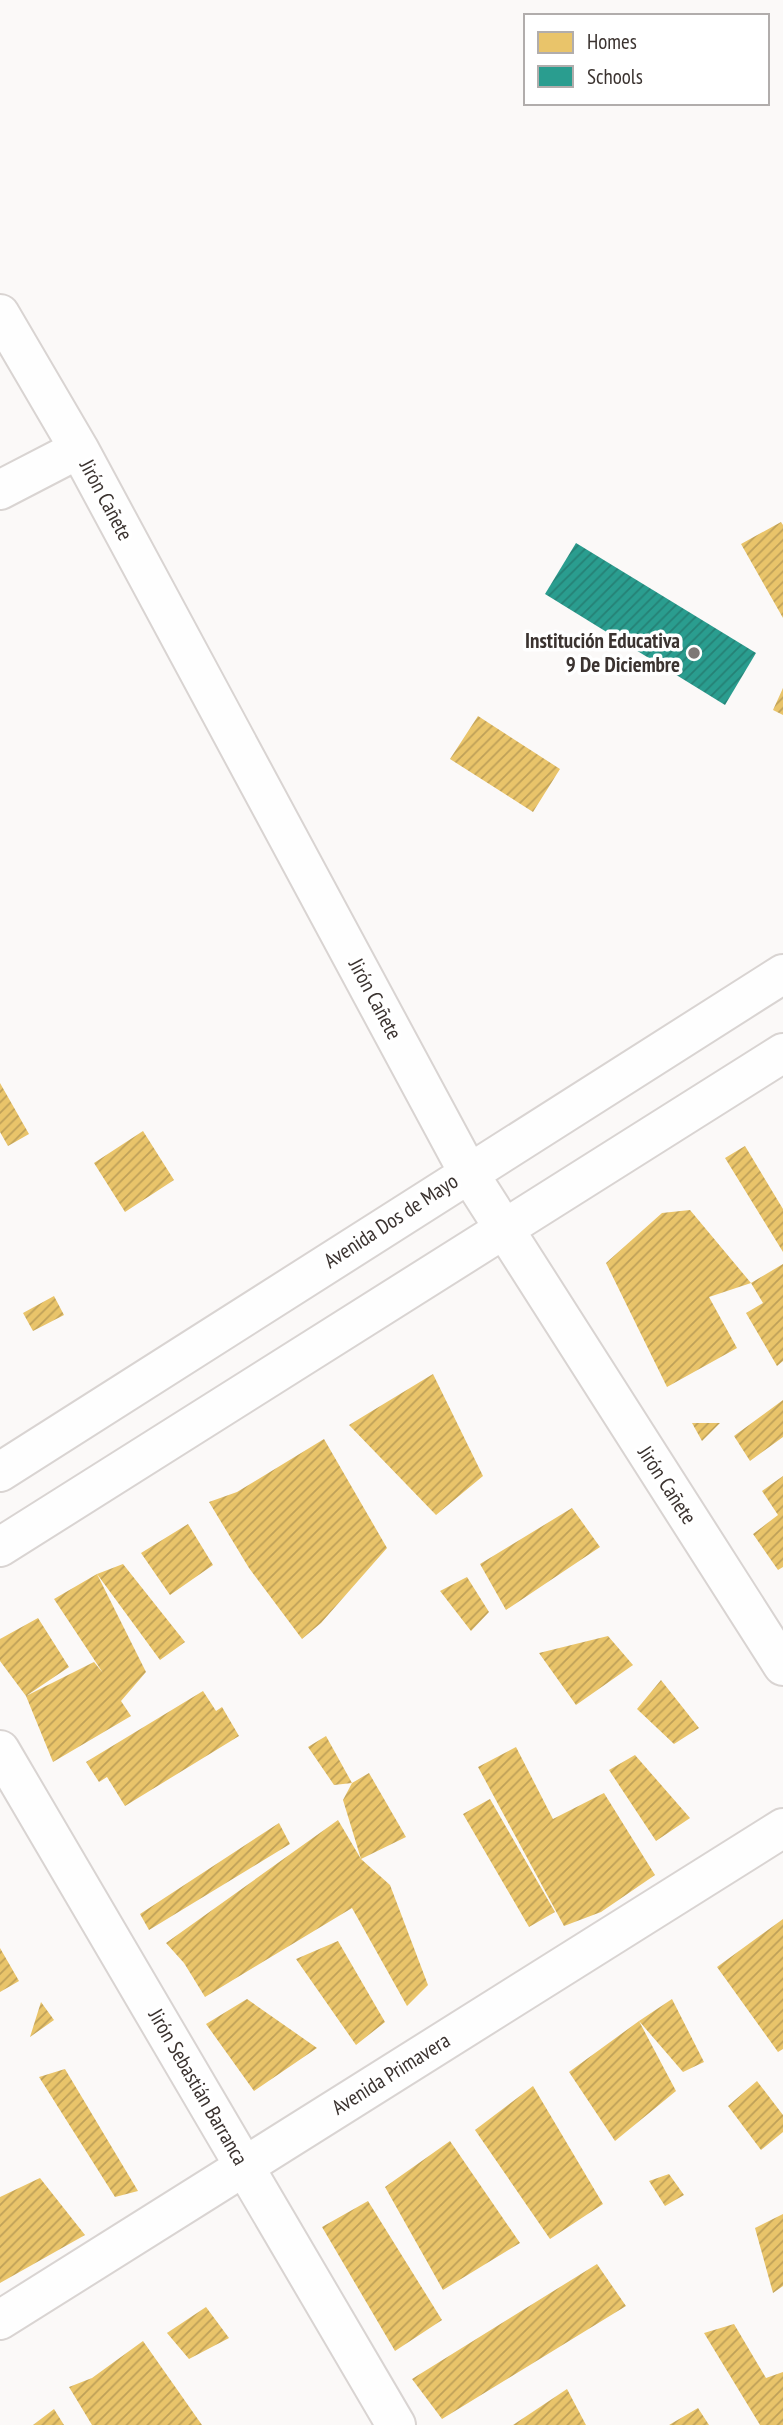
<svg xmlns="http://www.w3.org/2000/svg" width="783" height="2425" font-family="'PT Sans Narrow',sans-serif">
	<style>
		.homes { fill: url(#homes-hatch) }
		.schools { fill: url(#schools-hatch) }
		.lines { fill: none; stroke-linecap: round; stroke-linejoin: round }
		.minor-casing { stroke: #d9d4d2; stroke-width: 42 }
		.minor { stroke: #fefefe; stroke-width: 38 }
		.poi-dot { fill: #7e7876; stroke: #fff; stroke-width: 2.5 }
		.labels { text-anchor: middle; stroke-width: 7; stroke-linejoin: round; paint-order: stroke }
		.street-label { font-size: 21px; fill: #3b3330; stroke: #fff }
		.poi-label { font-size: 21px; font-weight: bold; fill: #3b3330; stroke: #fff; text-anchor: end }
	</style>
	<defs>
		<pattern id="homes-hatch" width="6" height="6" patternUnits="userSpaceOnUse" patternTransform="scale(1.75)"><rect width="6" height="6" fill="#e9c46a"/><path d="M-1 1l2-2M0 6l6-6M5 7l2-2" fill="none" stroke="#bea058"/></pattern>
		<pattern id="schools-hatch" width="6" height="6" patternUnits="userSpaceOnUse" patternTransform="scale(1.75)"><rect width="6" height="6" fill="#2a9d8f"/><path d="M-1 1l2-2M0 6l6-6M5 7l2-2" fill="none" stroke="#258175"/></pattern>
	</defs>
	<rect width="100%" height="100%" fill="#fbf9f8"/>
	<path class="homes" d="M 781,522 L 783,525 L 783,618 L 741,544 Z
		M 783,688 L 783,715 L 773,710 Z
		M 478,716 L 560,769 L 533,812 L 450,759 Z
		M 0,1083 L 29,1134 L 8,1146 L 0,1132 Z
		M 143,1131 L 174,1180 L 125,1212 L 94,1163 Z
		M 745,1146 L 783,1209 L 783,1252 L 725,1158 Z
		M 690,1210 L 751,1283 L 783,1264 L 783,1361 L 777,1366 L 746,1313 L 763,1303 L 751,1283 L 709,1297 L 737,1348 L 667,1387 L 606,1263 L 662,1213 Z
		M 54,1296 L 64,1315 L 33,1331 L 23,1313 Z
		M 433,1374 L 483,1476 L 436,1515 L 349,1425 Z
		M 783,1400 L 783,1437 L 750,1461 L 734,1436 Z
		M 692,1423 L 720,1423 L 702,1441 Z
		M 324,1439 L 387,1548 L 321,1623 L 302,1639 L 249,1568 L 209,1502 L 237,1492 Z
		M 783,1476 L 783,1567 L 778,1570 L 753,1534 L 778,1515 L 762,1491 Z
		M 572,1508 L 600,1547 L 506,1610 L 480,1564 Z
		M 188,1524 L 213,1565 L 170,1595 L 141,1553 Z
		M 123,1564 L 185,1642 L 160,1660 L 97,1574 L 146,1672 L 121,1701 L 131,1716 L 53,1762 L 26,1696 L 94,1662 L 103,1673 L 54,1599 L 97,1574 Z
		M 467,1577 L 489,1612 L 471,1631 L 440,1591 Z
		M 38,1618 L 69,1667 L 26,1696 L 0,1661 L 0,1639 Z
		M 608,1636 L 633,1665 L 576,1705 L 539,1653 Z
		M 661,1680 L 699,1728 L 674,1744 L 637,1709 Z
		M 203,1691 L 216,1711 L 222,1707 L 239,1736 L 125,1806 L 107,1777 L 99,1782 L 86,1762 Z
		M 326,1736 L 352,1783 L 334,1785 L 308,1747 Z
		M 516,1747 L 553,1819 L 604,1793 L 655,1875 L 601,1912 L 564,1926 L 478,1767 Z
		M 635,1755 L 690,1818 L 656,1841 L 609,1770 Z
		M 369,1773 L 406,1837 L 361,1859 L 390,1885 L 428,1985 L 407,2006 L 352,1908 L 205,1997 L 184,1963 L 166,1943 L 338,1820 L 361,1859 L 343,1800 L 352,1783 Z
		M 490,1799 L 555,1912 L 529,1927 L 463,1814 Z
		M 279,1823 L 290,1844 L 149,1930 L 140,1914 Z
		M 783,1919 L 783,2049 L 778,2052 L 717,1967 Z
		M 338,1941 L 385,2022 L 356,2045 L 296,1959 Z
		M 0,1948 L 19,1981 L 0,1992 Z
		M 247,1999 L 317,2048 L 254,2091 L 206,2024 Z
		M 672,1999 L 704,2062 L 683,2072 L 639,2021 L 676,2091 L 615,2141 L 569,2072 L 639,2021 Z
		M 41,2002 L 54,2020 L 30,2037 Z
		M 65,2069 L 138,2191 L 115,2197 L 39,2077 Z
		M 757,2081 L 783,2115 L 783,2132 L 761,2150 L 728,2106 Z
		M 533,2086 L 603,2204 L 550,2239 L 475,2130 Z
		M 450,2141 L 520,2243 L 443,2290 L 385,2187 Z
		M 669,2174 L 684,2195 L 665,2206 L 649,2181 Z
		M 40,2178 L 85,2235 L 0,2283 L 0,2197 Z
		M 368,2201 L 442,2320 L 395,2351 L 322,2227 Z
		M 783,2214 L 783,2286 L 773,2293 L 755,2228 Z
		M 597,2264 L 626,2306 L 442,2419 L 412,2379 Z
		M 206,2307 L 229,2338 L 189,2359 L 167,2333 Z
		M 734,2324 L 766,2378 L 783,2372 L 783,2425 L 760,2425 L 704,2333 Z
		M 143,2341 L 202,2425 L 92,2425 L 69,2387 L 92,2378 Z
		M 567,2389 L 586,2425 L 513,2425 Z
		M 698,2408 L 709,2425 L 669,2425 Z
		M 54,2409 L 64,2425 L 33,2425 Z"/>
	<path class="schools" d="M 576,543 L 756,653 L 725,705 L 545,594 Z"/>
	<g class="lines">
		<g class="minor-casing">
			<path id="minor" d="M 0,314 L 79,449 L 468,1172 L 783,1666
				M 0,490 L 79,449
				M 0,1472 L 783,974
				M 0,1547 L 783,1053
				M 0,1750 L 396,2425
				M 0,2320 L 783,1828"/>
		</g>
		<use href="#minor" class="minor"/>
	</g>
	<circle class="poi-dot" cx="694" cy="653" r="7"/>
	<g class="labels">
		<g class="street-label">
			<text transform="translate(106 500) rotate(62)" y="7">Jirón Cañete</text>
			<text transform="translate(375 999) rotate(62)" y="7">Jirón Cañete</text>
			<text transform="translate(391 1221) rotate(-33)" y="7">Avenida Dos de Mayo</text>
			<text transform="translate(667 1485) rotate(57)" y="7">Jirón Cañete</text>
			<text transform="translate(391 2074) rotate(-32)" y="7">Avenida Primavera</text>
			<text transform="translate(198 2087) rotate(60)" y="7">Jirón Sebastián Barranca</text>
		</g>
		<g class="poi-label">
			<text x="680" y="648">Institución Educativa<tspan x="680" dy="24">9 De Diciembre</tspan></text>
		</g>
	</g>
	<rect x="524" y="14" width="245" height="91" fill="#ffffff" stroke="#b1adac" stroke-width="2"/>
	<rect x="538" y="32" width="35" height="21" fill="#e9c46a" stroke="#b1adac" stroke-width="2"/>
	<text x="587" y="49" font-size="21" fill="#3b3330">Homes</text>
	<rect x="538" y="66" width="35" height="21" fill="#2a9d8f" stroke="#b1adac" stroke-width="2"/>
	<text x="587" y="84" font-size="21" fill="#3b3330">Schools</text>
</svg>
